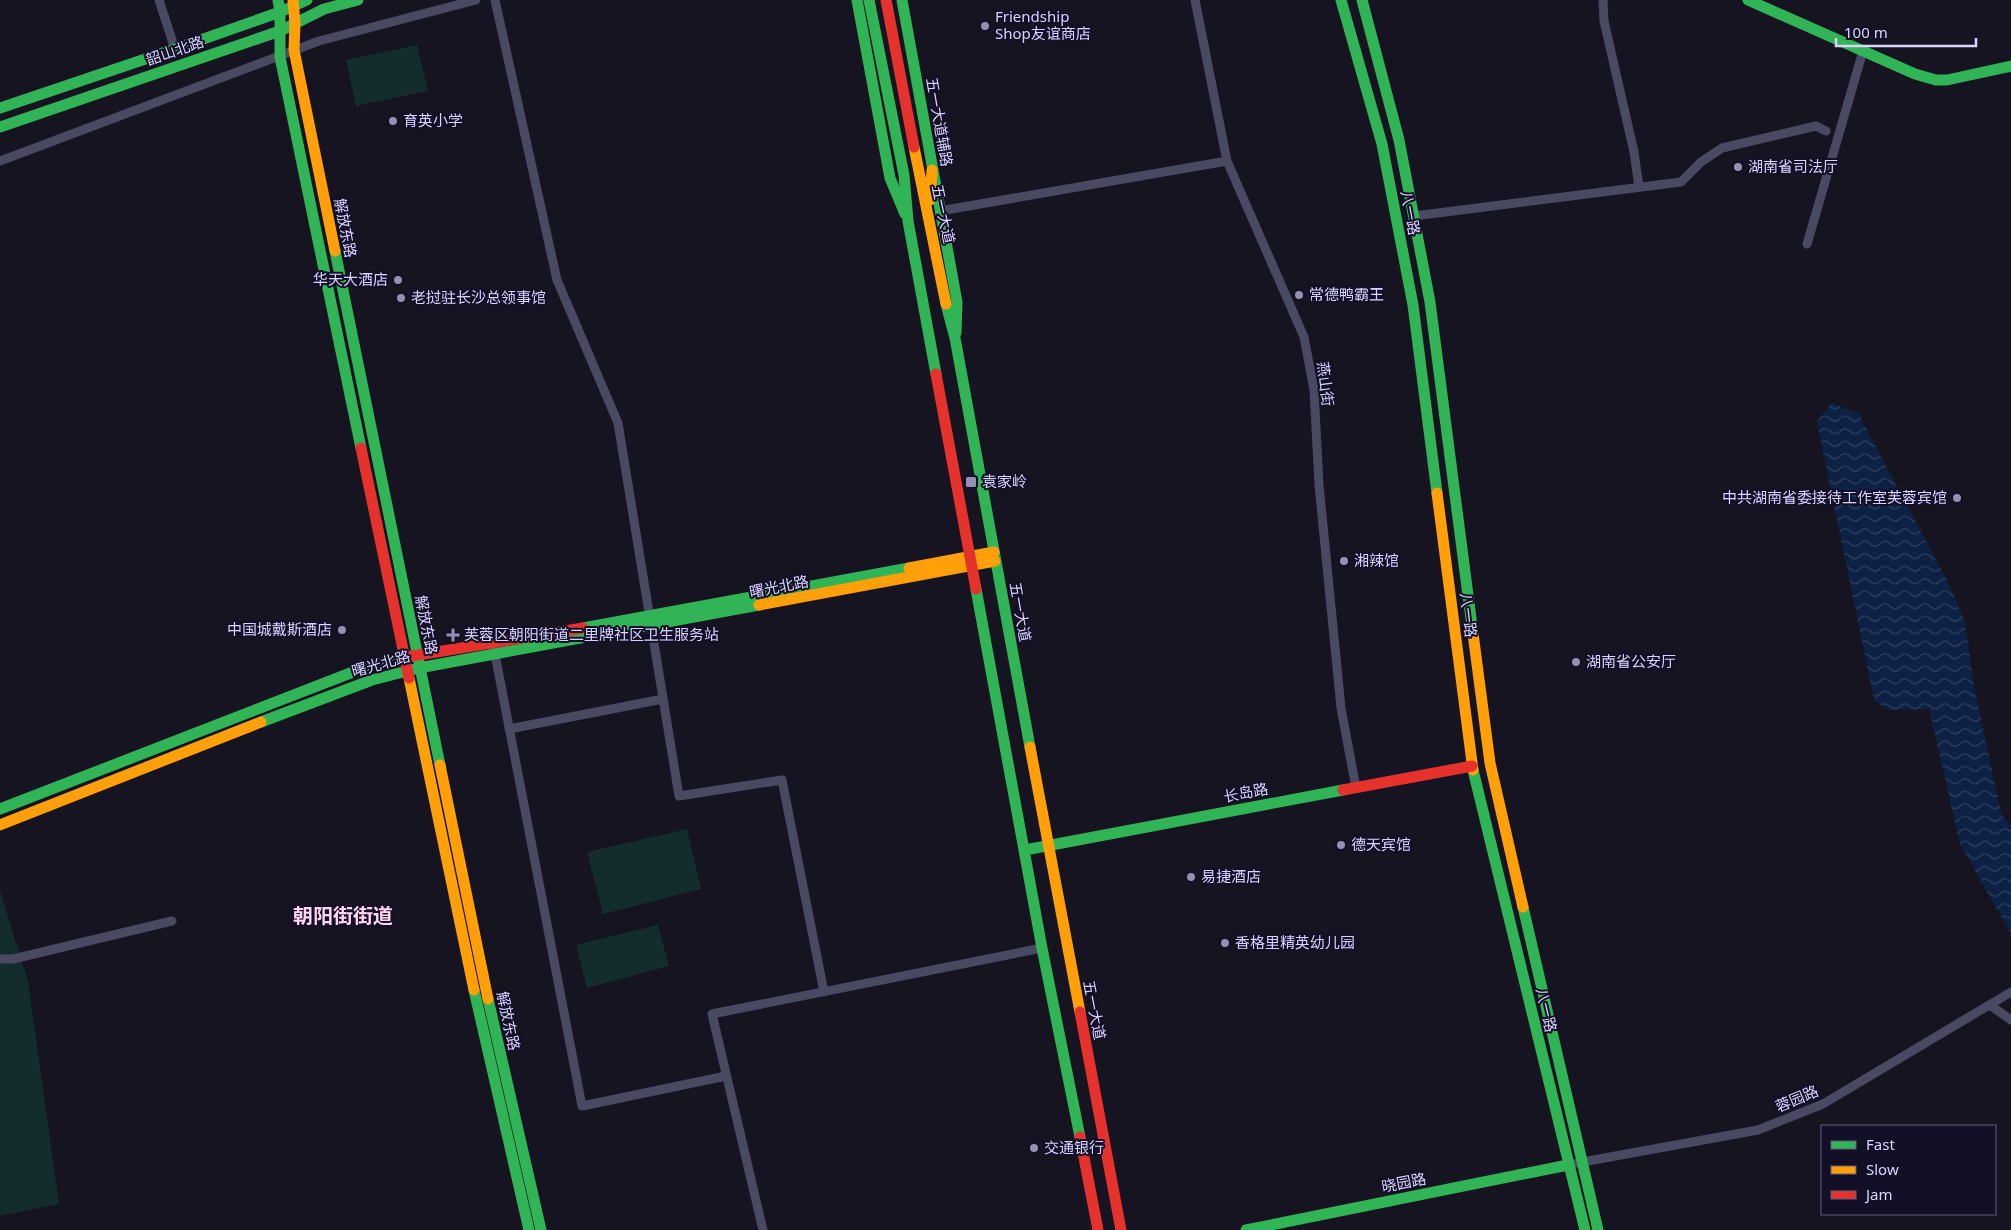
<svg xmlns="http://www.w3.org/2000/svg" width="2011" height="1230" font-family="'Noto Sans','Noto Sans SC',sans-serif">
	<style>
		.green { fill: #132c2d }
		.water { fill: url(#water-waves) }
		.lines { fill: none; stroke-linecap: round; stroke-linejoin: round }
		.street { stroke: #4a4962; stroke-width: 9 }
		.fast { stroke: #30b455; stroke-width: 11 }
		.slow { stroke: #ff9f0a; stroke-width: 11 }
		.jam { stroke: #e5322d; stroke-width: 11 }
		.poi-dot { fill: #9591b1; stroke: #130f26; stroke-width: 2 }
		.labels { text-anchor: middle; stroke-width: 4; stroke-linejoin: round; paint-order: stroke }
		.poi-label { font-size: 15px; fill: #d9d4ff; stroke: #130f26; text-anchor: start }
		.street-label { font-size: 15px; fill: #d9d4ff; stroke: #130f26 }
		.district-label { font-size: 20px; font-weight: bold; fill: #ffd6f0; stroke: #130f26 }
	</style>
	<defs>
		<pattern id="water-waves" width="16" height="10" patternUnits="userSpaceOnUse" patternTransform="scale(1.25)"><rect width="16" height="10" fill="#0d2144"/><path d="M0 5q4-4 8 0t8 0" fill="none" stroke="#304060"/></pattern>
	</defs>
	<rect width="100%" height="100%" fill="#161421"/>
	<path class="green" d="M 417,45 L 428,91 L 356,106 L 346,60 Z
		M 687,829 L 701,889 L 603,914 L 587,852 Z
		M 0,891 L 28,981 L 59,1204 L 0,1216 Z
		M 658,925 L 669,966 L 587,988 L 576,945 Z"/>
	<path class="water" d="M 1831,403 L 1858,413 L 1949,584 L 1965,622 L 1974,686 L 2001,813 L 2011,827 L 2011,934 L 1960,844 L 1929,709 L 1888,710 L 1874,700 L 1817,422 Z"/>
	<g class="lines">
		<path class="street" d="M 159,0 L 175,49
			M 495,0 L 557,280 L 618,423 L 679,796 L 782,780 L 824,992
			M 1195,0 L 1227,161 L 1304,337 L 1314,390 L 1319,485 L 1341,708 L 1356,788
			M 1603,0 L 1604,21 L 1634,152 L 1639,187
			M 0,161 L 319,41 L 476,0
			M 940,211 L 1227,161
			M 1414,216 L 1681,182 L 1701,162 L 1722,148 L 1816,126 L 1826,131
			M 1807,244 L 1863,51
			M 494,649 L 582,1106 L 726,1076
			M 509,729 L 663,699
			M 0,959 L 13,959 L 172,921
			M 1990,1005 L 2011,1020
			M 1577,1163 L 1758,1130 L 1823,1104 L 2011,992
			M 763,1230 L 712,1014 L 1042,948"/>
		<path class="fast" d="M 278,0 L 280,12 L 280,57 L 361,448
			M 857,0 L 890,178 L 905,214
			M 869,0 L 904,175 L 908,221 L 936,374
			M 902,0 L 957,302 L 956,333
			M 1341,0 L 1382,144 L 1413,305 L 1437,493
			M 1362,0 L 1399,140 L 1430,302 L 1472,626
			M 1748,0 L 1915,74 L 1936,80 L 1947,80 L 2011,66
			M 0,108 L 175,49 L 280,12 L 307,0
			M 0,127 L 280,31 L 324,9 L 358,0
			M 335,251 L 440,765
			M 946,304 L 955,338 L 1030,747
			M 976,589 L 1042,948 L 1080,1137
			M 583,628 L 909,568
			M 261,722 L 372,680 L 419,668 L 759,605
			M 1473,770 L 1585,1230
			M 0,809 L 366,667 L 412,656
			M 1025,850 L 1343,790
			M 1523,907 L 1598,1230
			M 474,990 L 529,1230
			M 488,999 L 541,1230
			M 1246,1230 L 1568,1165"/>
		<path class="slow" d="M 293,0 L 295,23 L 294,50 L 335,251
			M 914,147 L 946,304
			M 930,200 L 932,170
			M 1437,493 L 1473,770
			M 909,568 L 994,552
			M 759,605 L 995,561
			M 1472,626 L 1490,763 L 1523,907
			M 409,678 L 474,990
			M 1030,747 L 1080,1012
			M 440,765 L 488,999
			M 0,825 L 261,722"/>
		<path class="jam" d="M 886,0 L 914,147
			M 936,374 L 976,589
			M 361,448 L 409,678
			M 412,656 L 583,628
			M 1343,790 L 1472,766
			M 1080,1012 L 1121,1230
			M 1080,1137 L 1098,1230"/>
	</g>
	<g class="poi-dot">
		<circle cx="985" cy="26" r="5"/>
		<circle cx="393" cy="121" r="5"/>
		<circle cx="1738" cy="167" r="5"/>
		<circle cx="398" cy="280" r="5"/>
		<circle cx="1299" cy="295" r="5"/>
		<circle cx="401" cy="298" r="5"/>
		<rect x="965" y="476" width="12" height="12" rx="2.5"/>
		<circle cx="1957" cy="498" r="5"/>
		<circle cx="1344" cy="561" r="5"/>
		<circle cx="342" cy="630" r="5"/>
		<path d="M450.5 627.5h5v5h5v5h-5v5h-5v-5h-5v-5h5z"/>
		<circle cx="1576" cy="662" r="5"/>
		<circle cx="1341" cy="845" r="5"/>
		<circle cx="1191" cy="877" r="5"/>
		<circle cx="1225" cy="943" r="5"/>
		<circle cx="1034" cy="1148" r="5"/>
	</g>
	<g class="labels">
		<g class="poi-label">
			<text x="995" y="22">Friendship<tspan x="995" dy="17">Shop友谊商店</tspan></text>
			<text x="403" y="126">育英小学</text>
			<text x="1748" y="172">湖南省司法厅</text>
			<text x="388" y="285" text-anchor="end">华天大酒店</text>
			<text x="1309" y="300">常德鸭霸王</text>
			<text x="411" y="303">老挝驻长沙总领事馆</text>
			<text x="982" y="487">袁家岭</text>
			<text x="1947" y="503" text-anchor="end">中共湖南省委接待工作室芙蓉宾馆</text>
			<text x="1354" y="566">湘辣馆</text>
			<text x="332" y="635" text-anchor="end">中国城戴斯酒店</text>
			<text x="464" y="640">芙蓉区朝阳街道二里牌社区卫生服务站</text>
			<text x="1586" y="667">湖南省公安厅</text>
			<text x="1351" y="850">德天宾馆</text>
			<text x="1201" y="882">易捷酒店</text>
			<text x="1235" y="948">香格里精英幼儿园</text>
			<text x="1044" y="1153">交通银行</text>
		</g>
		<g class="street-label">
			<text transform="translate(175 51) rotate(-19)" y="5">韶山北路</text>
			<text transform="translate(939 122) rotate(80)" y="5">五一大道辅路</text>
			<text transform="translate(1410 213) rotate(79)" y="5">八一路</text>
			<text transform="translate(943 214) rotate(78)" y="5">五一大道</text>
			<text transform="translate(345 228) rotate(79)" y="5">解放东路</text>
			<text transform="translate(1325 384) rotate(83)" y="5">燕山街</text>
			<text transform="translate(779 587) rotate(-11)" y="5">曙光北路</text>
			<text transform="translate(1020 612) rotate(80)" y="5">五一大道</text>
			<text transform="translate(1468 615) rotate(83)" y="5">八一路</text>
			<text transform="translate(426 625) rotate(79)" y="5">解放东路</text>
			<text transform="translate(381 664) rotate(-16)" y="5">曙光北路</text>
			<text transform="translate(1246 793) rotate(-11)" y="5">长岛路</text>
			<text transform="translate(1094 1010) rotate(79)" y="5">五一大道</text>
			<text transform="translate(1546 1010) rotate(77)" y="5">八一路</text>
			<text transform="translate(508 1021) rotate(78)" y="5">解放东路</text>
			<text transform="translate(1797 1099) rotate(-23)" y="5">蓉园路</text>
			<text transform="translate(1404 1183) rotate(-11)" y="5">晓园路</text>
		</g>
		<g class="district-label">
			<text x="343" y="923">朝阳街街道</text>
		</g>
	</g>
	<rect x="1821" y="1125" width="175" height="90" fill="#130f26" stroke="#625e7d"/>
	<rect x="1831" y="1141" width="25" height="8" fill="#30b455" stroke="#625e7d"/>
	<text x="1866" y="1150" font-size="15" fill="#d9d4ff">Fast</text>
	<rect x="1831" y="1166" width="25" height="8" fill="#ff9f0a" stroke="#625e7d"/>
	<text x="1866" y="1175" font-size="15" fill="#d9d4ff">Slow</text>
	<rect x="1831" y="1191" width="25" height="8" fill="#e5322d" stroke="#625e7d"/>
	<text x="1866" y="1200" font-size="15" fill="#d9d4ff">Jam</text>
	<path d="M1836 38v8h140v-8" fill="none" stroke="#d9d4ff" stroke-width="2.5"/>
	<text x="1844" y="38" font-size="15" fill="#d9d4ff" stroke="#130f26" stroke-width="4" paint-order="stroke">100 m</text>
</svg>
